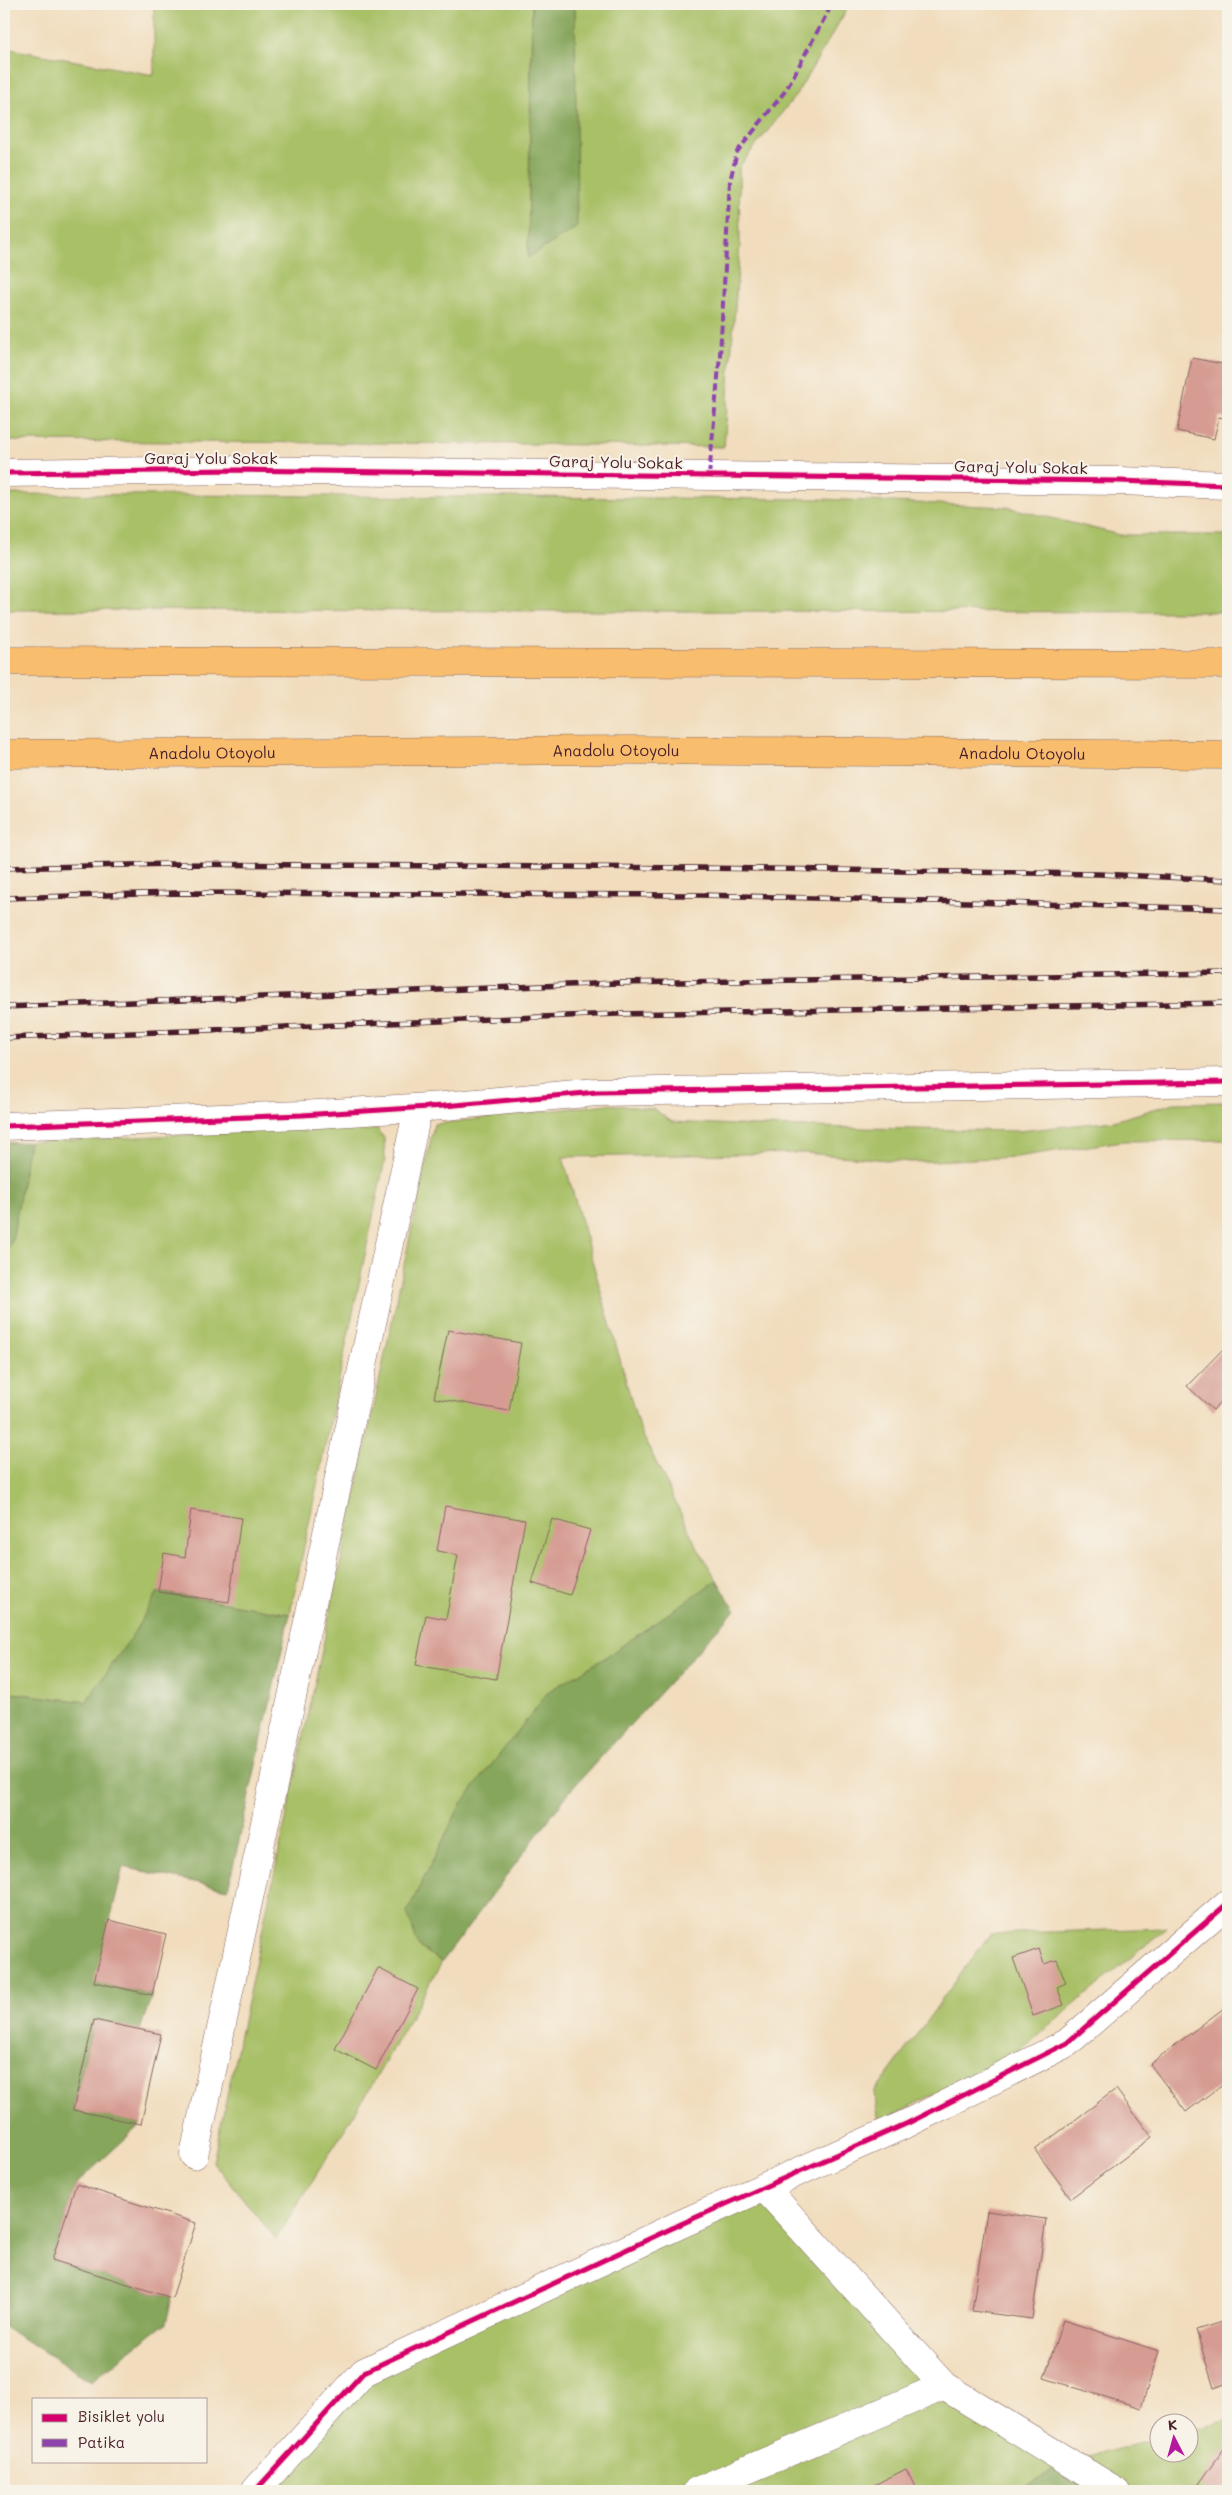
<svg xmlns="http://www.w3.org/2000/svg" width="1232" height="2495" font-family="Mali,sans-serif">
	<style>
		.green { fill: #a8c066; stroke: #797048 }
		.forest { fill: #86a65b; stroke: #686243 }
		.building { fill: #d69c93 }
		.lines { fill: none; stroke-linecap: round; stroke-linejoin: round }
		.street-casing { stroke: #84625e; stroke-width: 29 }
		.highway-casing { stroke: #84625e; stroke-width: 29 }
		.street { stroke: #fff; stroke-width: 28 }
		.highway { stroke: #f9be6d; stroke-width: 28 }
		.rail-casing { stroke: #4a1f2b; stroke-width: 5.5 }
		.rail { stroke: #f7f3e8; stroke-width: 4; stroke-dasharray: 11; stroke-linecap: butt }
		.quiet { stroke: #8e44ad; stroke-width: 4; stroke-dasharray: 8 4; stroke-linecap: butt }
		.cycleway-casing { stroke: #f7f3e8; stroke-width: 8 }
		.cycleway { stroke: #d6006c; stroke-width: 5 }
		.labels { text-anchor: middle; stroke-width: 4; stroke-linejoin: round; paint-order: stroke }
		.street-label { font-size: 16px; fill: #4a1f2b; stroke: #f7f3e8 }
	</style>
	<rect width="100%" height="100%" fill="#f7f3e8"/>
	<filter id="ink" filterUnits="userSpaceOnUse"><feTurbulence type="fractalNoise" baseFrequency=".02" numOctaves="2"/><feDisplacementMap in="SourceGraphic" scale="10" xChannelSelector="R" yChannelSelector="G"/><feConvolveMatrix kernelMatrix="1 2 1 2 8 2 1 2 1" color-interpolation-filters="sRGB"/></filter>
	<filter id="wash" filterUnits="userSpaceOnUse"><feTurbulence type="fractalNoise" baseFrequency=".0096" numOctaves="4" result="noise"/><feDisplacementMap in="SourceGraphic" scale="20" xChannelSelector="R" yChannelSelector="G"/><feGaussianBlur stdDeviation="1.12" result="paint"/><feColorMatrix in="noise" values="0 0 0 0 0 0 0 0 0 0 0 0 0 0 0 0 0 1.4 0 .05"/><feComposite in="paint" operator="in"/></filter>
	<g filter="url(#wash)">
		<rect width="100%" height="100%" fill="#f1ddbd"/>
		<path class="green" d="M 154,4 L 532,4 L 528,257 L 574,35 L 575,4 L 850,4 L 796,95 L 739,167 L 740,244 L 724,447 L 523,444 L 4,441 L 4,48 L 154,75 Z
			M 4,494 L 821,499 L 1007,507 L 1120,535 L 1228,535 L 1228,612 L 4,610 Z
			M 1228,1102 L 1228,1140 L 1122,1141 L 1016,1157 L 911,1162 L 805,1153 L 563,1157 L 639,1427 L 697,1547 L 717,1580 L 603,1659 L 549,1691 L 419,1947 L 442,1962 L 369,2090 L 276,2239 L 213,2162 L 434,1124 L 607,1104 L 654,1109 L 672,1122 L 757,1126 L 1019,1131 L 1114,1121 L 1174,1103 Z
			M 375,1126 L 384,1138 L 385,1159 L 290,1614 L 158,1592 L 132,1636 L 86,1702 L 4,1692 L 4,1255 L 12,1241 L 29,1142 Z
			M 1166,1928 L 1018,2052 L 879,2122 L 874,2093 L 990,1934 Z
			M 764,2187 L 944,2386 L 1066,2463 L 1159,2438 L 1160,2452 L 1190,2452 L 1190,2431 L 1228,2420 L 1228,2491 L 1116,2491 L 1066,2463 L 1016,2491 L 255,2491 L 364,2372 Z"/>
		<path class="forest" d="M 532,4 L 575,4 L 577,227 L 528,258 Z
			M 29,1142 L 12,1241 L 4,1255 L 4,1143 Z
			M 717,1580 L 735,1610 L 570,1791 L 442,1962 L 419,1947 L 407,1912 L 461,1804 L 549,1691 L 603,1659 Z
			M 158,1592 L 290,1614 L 228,1889 L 123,1867 L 95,1982 L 152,1995 L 140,2030 L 94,2020 L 73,2109 L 141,2124 L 76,2184 L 52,2260 L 172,2298 L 166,2323 L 91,2381 L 4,2327 L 4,1692 L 86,1702 L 132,1636 Z
			M 1066,2463 L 1116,2491 L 1016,2491 Z"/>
		<g id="blocks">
			<path class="building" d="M 1192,358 L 1228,365 L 1228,419 L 1219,417 L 1214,439 L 1177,431 Z
				M 448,1330 L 521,1343 L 509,1411 L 434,1398 Z
				M 1228,1344 L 1228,1394 L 1213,1410 L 1187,1386 Z
				M 445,1506 L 525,1520 L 496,1679 L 416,1665 L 426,1615 L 446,1619 L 458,1555 L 437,1551 Z
				M 191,1510 L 241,1518 L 229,1602 L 158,1592 L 164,1553 L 185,1557 Z
				M 552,1519 L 590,1530 L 570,1595 L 532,1583 Z
				M 109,1920 L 166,1934 L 152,1995 L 94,1982 Z
				M 1039,1949 L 1044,1964 L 1057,1960 L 1066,1983 L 1057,1987 L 1064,2005 L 1033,2016 L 1013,1958 Z
				M 378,1968 L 418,1989 L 376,2070 L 335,2049 Z
				M 1228,2005 L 1228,2080 L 1186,2112 L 1150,2064 Z
				M 94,2020 L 161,2034 L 141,2124 L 73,2110 Z
				M 1116,2089 L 1152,2137 L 1071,2198 L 1035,2150 Z
				M 76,2184 L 196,2223 L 172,2298 L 52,2260 Z
				M 987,2211 L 1046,2219 L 1032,2319 L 972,2311 Z
				M 1063,2320 L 1159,2351 L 1141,2408 L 1044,2378 Z
				M 1228,2320 L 1228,2383 L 1214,2388 L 1196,2330 Z
				M 1228,2443 L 1228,2491 L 1209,2491 L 1199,2484 Z
				M 906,2469 L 917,2491 L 869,2491 L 868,2488 Z"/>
		</g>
	</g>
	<g filter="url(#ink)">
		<use href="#blocks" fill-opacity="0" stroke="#84625e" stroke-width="1"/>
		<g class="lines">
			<g class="street-casing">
				<path id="street" d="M 4,473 L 237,470 L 1119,481 L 1228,485
					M 4,1126 L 302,1115 L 444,1106 L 597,1092 L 1228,1082
					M 194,2155 L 418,1108
					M 944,2386 L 1116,2491
					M 255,2491 L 364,2372 L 681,2224 L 908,2123 L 1067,2043 L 1228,1903
					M 697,2491 L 944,2386 L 764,2187"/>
			</g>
			<g class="highway-casing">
				<g id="highway">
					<path d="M 4,661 L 1228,664"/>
					<path id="s1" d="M 4,754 L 631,750 L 1228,755"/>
				</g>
			</g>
			<use href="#street" class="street"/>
			<use href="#highway" class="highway"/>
			<g class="rail-casing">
				<path id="rail" d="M 4,868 L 171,864 L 698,868 L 1099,874 L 1228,880
					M 4,898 L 175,893 L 700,895 L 1228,909
					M 4,1007 L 618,983 L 1228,973
					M 4,1038 L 618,1014 L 1228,1003"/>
			</g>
			<use href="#rail" class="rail"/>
			<path class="quiet" d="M 709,476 L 720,355 L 730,181 L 737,152 L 786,90 L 832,4"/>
			<g class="cycleway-casing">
				<path id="cycleway" d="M 4,473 L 237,470 L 1119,481 L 1228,485
					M 4,1126 L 302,1115 L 444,1106 L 597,1092 L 1228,1082
					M 255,2491 L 364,2372 L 681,2224 L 908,2123 L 1067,2043 L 1228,1903"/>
			</g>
			<use href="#cycleway" class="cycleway"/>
		</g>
	</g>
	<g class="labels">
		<g class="street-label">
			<text x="211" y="464">Garaj Yolu Sokak</text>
			<text transform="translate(616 462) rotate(1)" y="6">Garaj Yolu Sokak</text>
			<text transform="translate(1021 467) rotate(1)" y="6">Garaj Yolu Sokak</text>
			<text dy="6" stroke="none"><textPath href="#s1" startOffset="612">Anadolu Otoyolu</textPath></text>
			<text dy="6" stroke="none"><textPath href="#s1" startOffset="208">Anadolu Otoyolu</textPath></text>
			<text dy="6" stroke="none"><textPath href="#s1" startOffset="1018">Anadolu Otoyolu</textPath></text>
		</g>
	</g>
	<rect width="1232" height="2495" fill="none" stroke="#f7f3e8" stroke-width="20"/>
	<rect x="32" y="2398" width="175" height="65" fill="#f7f3e8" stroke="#b29e9c"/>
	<rect x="42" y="2414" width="25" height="8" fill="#d6006c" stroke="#b29e9c"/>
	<text x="78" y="2422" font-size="15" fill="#4a1f2b">Bisiklet yolu</text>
	<rect x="42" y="2439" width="25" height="8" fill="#8e44ad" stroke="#b29e9c"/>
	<text x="78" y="2448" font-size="15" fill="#4a1f2b">Patika</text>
	<g transform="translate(1174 2438) rotate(354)"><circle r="24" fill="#f7f3e8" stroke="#b29e9c"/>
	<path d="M0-4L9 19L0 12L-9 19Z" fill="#b5179e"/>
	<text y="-8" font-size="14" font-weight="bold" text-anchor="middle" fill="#4a1f2b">K</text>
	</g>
</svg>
